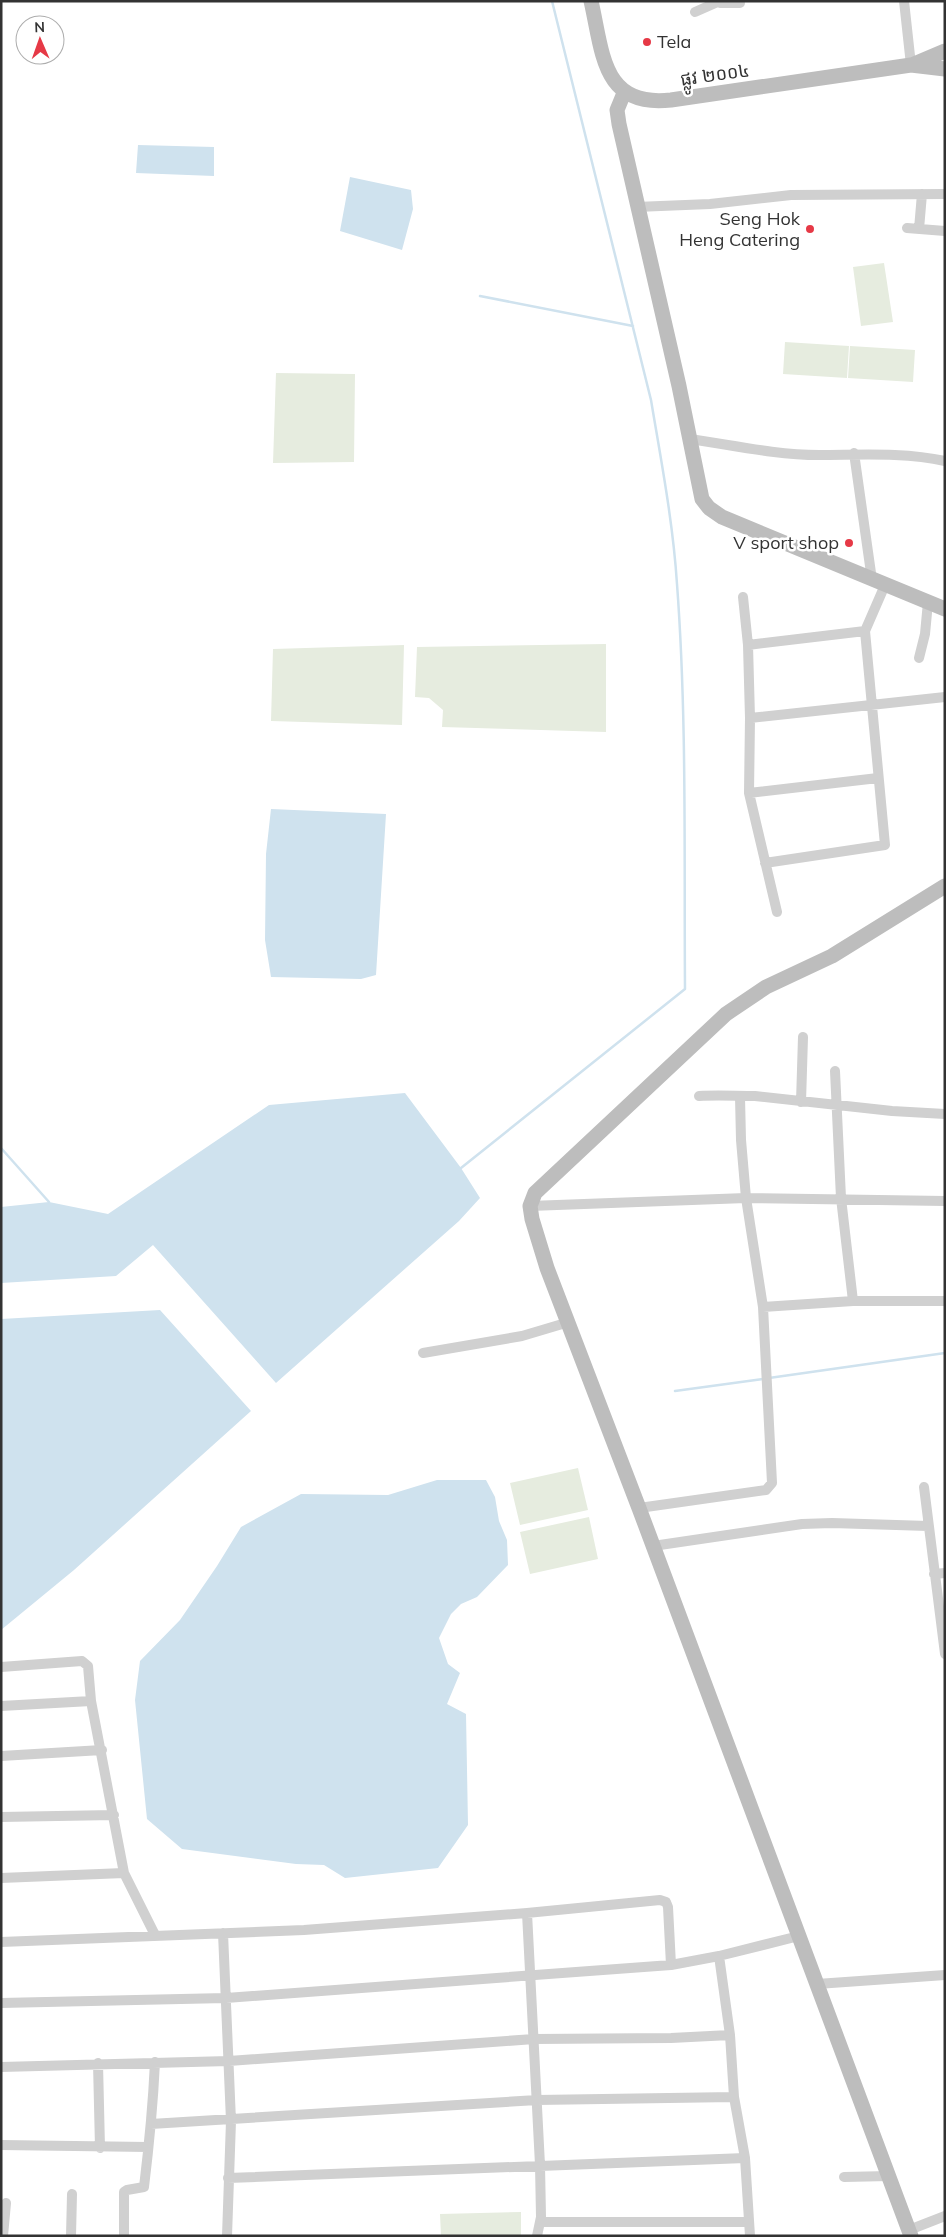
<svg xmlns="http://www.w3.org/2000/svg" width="946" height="2237" font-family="Mulish,'Noto Sans Khmer',sans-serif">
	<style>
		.green { fill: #e6ecdf }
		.water { fill: #cfe2ee }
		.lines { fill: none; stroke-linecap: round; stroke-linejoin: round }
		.stream { stroke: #cfe2ee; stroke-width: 2.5 }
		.street { stroke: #d0d0d0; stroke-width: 10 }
		.secondary { stroke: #bdbdbd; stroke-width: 15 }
		.poi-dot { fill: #e63946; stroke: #fff; stroke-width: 2 }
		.labels { text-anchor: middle; stroke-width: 5; stroke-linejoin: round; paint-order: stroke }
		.poi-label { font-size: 18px; fill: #333; stroke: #fff; text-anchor: end }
		.street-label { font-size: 18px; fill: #333; stroke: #fff }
	</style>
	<rect width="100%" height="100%" fill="#fff"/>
	<path class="green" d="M 884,263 L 893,322 L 861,326 L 853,267 Z
		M 785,342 L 849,346 L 847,378 L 783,374 Z
		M 850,346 L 915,350 L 913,382 L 848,378 Z
		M 276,373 L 355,374 L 354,462 L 273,463 Z
		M 606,644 L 606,732 L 442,727 L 443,710 L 429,698 L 415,697 L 417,647 Z
		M 404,645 L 402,725 L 271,721 L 273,649 Z
		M 578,1468 L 588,1510 L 520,1525 L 510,1483 Z
		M 589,1517 L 598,1559 L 530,1574 L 520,1532 Z
		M 521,2212 L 521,2236 L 441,2236 L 440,2214 Z"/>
	<path class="water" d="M 138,145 L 214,147 L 214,176 L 136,173 Z
		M 350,177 L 411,190 L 413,209 L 402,250 L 340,231 Z
		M 271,809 L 386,814 L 376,975 L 361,979 L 271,977 L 265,940 L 266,854 Z
		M 405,1093 L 461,1168 L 480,1198 L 459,1221 L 276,1383 L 153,1245 L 116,1276 L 1,1283 L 1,1207 L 49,1202 L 108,1214 L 269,1105 Z
		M 160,1310 L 251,1411 L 74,1570 L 1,1630 L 1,1319 Z
		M 437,1480 L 486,1480 L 495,1497 L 499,1521 L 507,1540 L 508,1565 L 477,1597 L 461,1604 L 451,1614 L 439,1638 L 448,1664 L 460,1673 L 447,1704 L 466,1714 L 468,1825 L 438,1868 L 345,1878 L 324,1865 L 296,1864 L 182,1849 L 147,1819 L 135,1700 L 140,1661 L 180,1620 L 217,1566 L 241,1527 L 301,1494 L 388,1495 Z"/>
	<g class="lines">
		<path class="stream" d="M 480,296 L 633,326
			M 1,1148 L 49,1202
			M 461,1168 L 685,989 C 684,854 687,718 677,584 C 673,522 661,460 651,400 L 552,1
			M 769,1378 L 945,1353
			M 675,1391 L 763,1379"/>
		<path class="street" d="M 904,1 L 911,65
			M 720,3 L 740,3
			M 695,12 L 720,1
			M 636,207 L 710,204 L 791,195 L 945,194
			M 907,228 L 945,231
			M 919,229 L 922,194
			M 690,439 C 732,445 776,455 819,455 C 860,455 904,452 945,461
			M 854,453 L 872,580
			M 743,597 L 748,645 L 750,718 L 749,793 L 777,912
			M 748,645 L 865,631
			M 919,658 L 925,634 L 928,602
			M 750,718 L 945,697
			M 749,793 L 878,778
			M 765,863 L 885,845 L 865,631 L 885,585
			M 835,1071 L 841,1198 L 853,1301
			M 699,1096 C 718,1095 736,1096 755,1096 L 892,1111 L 945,1114
			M 801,1102 L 803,1037
			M 530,1206 L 746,1198 L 945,1201
			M 763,1307 L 853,1301 L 945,1301
			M 423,1353 L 522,1336 L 569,1322
			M 924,1487 L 945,1654
			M 639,1508 L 766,1490 L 772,1483 L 763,1307 L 746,1198 L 741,1140 L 740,1097
			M 653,1546 L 802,1524 L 832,1523 L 928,1526
			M 934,1574 L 945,1573
			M 1,1667 L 82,1661 L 88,1666 L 91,1701 L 124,1873 L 155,1935
			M 1,1706 L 91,1701
			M 1,1756 L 102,1750
			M 1,1817 L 114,1815
			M 1,1878 L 124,1873
			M 527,1913 L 540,2165 L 541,2217 L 537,2236
			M 223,1933 L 231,2121 L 227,2236
			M 1,1942 L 304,1930 L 527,1913 L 660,1900 L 666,1902 L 668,1907 L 671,1965
			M 719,1956 L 730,2035 L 734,2097 L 745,2158 L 750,2236
			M 817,1984 L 945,1975
			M 1,2003 L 226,1998 L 671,1965 L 719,1956 L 799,1936
			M 98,2063 L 100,2148
			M 1,2067 L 229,2061 L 534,2039 L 671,2038 L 730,2035
			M 151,2124 L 537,2100 L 734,2097
			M 1,2145 L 148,2147
			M 844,2177 L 889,2176
			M 228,2178 L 745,2158
			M 540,2222 L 749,2222
			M 909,2230 L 945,2216
			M 3,2236 L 6,2203
			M 71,2236 L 72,2194
			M 124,2236 L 124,2192 L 127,2190 L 144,2187 C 149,2146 153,2104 155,2062"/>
		<path class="secondary" d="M 591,1 C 603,53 602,108 671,100 L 911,65 L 945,69
			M 912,65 L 945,51
			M 624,93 L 617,110 L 619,124 L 679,386 L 702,499 L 709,508 L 722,517 L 945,609
			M 911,2236 L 639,1508 L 547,1268 L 532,1219 L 530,1206 L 535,1193 L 726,1014 L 766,987 L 832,956 L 945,886"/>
	</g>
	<g class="poi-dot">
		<circle cx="647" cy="42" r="5"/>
		<circle cx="810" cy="229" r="5"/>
		<circle cx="849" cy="543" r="5"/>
	</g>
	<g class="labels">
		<g class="poi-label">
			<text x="657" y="48" text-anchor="start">Tela</text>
			<text x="800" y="225">Seng Hok<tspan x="800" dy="21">Heng Catering</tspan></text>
			<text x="839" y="549">V sport shop</text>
		</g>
		<g class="street-label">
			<text transform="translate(715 75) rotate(-8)" y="6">ផ្លូវ ២០០៤</text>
		</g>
	</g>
	<rect width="946" height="2237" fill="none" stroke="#333333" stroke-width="5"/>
	<g transform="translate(40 40) rotate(358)"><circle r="24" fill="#ffffff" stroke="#adadad"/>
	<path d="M0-4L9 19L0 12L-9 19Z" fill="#e63946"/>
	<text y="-8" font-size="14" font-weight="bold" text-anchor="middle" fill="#333333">N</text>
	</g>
</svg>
